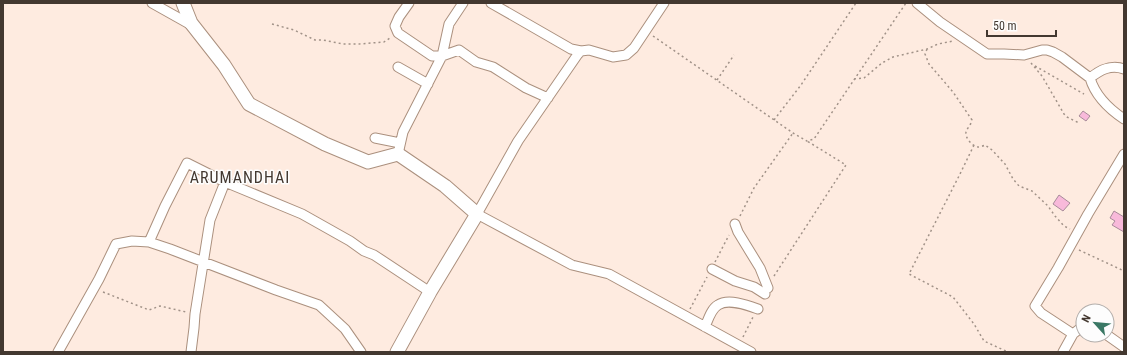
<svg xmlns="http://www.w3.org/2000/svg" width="1127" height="355" font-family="'Roboto Condensed',sans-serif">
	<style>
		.building { fill: #f8b9da; stroke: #a88b9a }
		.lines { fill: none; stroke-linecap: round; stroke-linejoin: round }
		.street-casing { stroke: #ab907e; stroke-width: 11 }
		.secondary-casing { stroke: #ab907e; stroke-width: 15 }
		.path { stroke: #a19288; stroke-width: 1.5; stroke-dasharray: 2 3; stroke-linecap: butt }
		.street { stroke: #fff; stroke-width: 9 }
		.secondary { stroke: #fff; stroke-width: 13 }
		.labels { text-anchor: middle; stroke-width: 3; stroke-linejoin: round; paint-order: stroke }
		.quarter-label { font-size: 16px; letter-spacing: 1px; fill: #433830; stroke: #fdfdfd }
	</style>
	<rect width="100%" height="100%" fill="#feebe0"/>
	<path class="building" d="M 1083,111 L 1090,116 L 1086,121 L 1079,116 Z
		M 1059,195 L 1070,203 L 1063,211 L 1053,204 Z
		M 1114,211 L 1124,217 L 1124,232 L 1112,225 L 1115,221 L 1110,218 Z"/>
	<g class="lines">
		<g class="street-casing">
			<path id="street" d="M 152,3 L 193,26
				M 409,3 L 399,17 L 395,26 L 398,33 L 432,56 L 442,56 L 459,50 L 476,62 L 493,67 L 526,88 L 548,98
				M 491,3 L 571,49 L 581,51 L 578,54 L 518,141 L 477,214 L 572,265 L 609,274 L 751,352
				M 917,3 L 940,22 L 987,54 L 1004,54 L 1024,55 L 1042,50 L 1047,50 L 1053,52 L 1062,57 L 1090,78 C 1100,70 1111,64 1124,69
				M 581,51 L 589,50 L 613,57 L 626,55 L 634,48 L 664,3
				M 398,67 L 428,84
				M 1090,78 C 1095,95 1109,109 1124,119
				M 375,138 L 400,143
				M 398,154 L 403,132 L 442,56 L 449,24 L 463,3
				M 225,182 L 302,214 L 350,241 L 364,251 L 374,255 L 430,292
				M 735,224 L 738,232 L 760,268 L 768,288
				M 149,242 L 165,206 L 187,163 L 225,182 L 210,220 L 195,314 L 194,328 L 191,352
				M 712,269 L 735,281 L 754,287 L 765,294
				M 705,327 C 708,320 711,309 718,305 C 728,298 747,305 758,309
				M 1073,334 L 1041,313 L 1035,306 L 1058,268 L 1088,214 L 1124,154
				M 1107,335 L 1124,347
				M 58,352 L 99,279 L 116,244 L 132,241 L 149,242 L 170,249 L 276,290 L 319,305 L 345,329 L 361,352
				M 1063,352 L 1073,334 L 1083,326"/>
		</g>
		<g class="secondary-casing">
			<path id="secondary" d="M 183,3 L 191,23 L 224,65 L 249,104 L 325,144 L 368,162 L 398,154 L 445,186 L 477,214 L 430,292 L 397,352"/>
		</g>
		<path class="path" d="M 272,24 L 294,30 L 315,40 L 323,40 L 343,44 L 359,44 L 384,42 L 390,38
			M 653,36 L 793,133 L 807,141 L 814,139 L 906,3
			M 927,49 L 925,54 L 929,64 L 953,92 L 972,120 C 971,125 967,128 966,132 C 965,138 972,146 978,147 C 980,147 983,146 985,145 L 992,150 L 1005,164 L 1013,179 L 1019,186 L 1032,191 L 1048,206 L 1055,216 L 1064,226 L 1070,229
			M 1031,63 L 1042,76 L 1064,114 L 1067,117 L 1079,123
			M 1035,66 L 1084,94
			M 854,79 L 864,78 L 882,63 L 893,57 L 927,49 L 938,44 L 953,41
			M 717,80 L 734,55
			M 774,120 L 801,85 L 856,3
			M 974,145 L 959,176 L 909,274 L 953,297 L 974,324 L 984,341 L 1008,352
			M 740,216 L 754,188 L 793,133
			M 1079,250 L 1124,271
			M 715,262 L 729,235
			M 774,276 L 846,165 L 807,141
			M 103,292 L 149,310 L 160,306 L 186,312
			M 690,309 L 707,277
			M 743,337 L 753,317"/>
		<use href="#street" class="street"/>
		<use href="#secondary" class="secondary"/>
	</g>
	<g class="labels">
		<g class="quarter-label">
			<text x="240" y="183">ARUMANDHAI</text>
		</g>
	</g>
	<rect width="1127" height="355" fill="none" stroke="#433830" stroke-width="8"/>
	<g transform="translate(1095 323) rotate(297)"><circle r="19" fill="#fdfdfd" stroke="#b3aeab"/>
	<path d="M0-3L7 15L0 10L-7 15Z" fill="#3a7865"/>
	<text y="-6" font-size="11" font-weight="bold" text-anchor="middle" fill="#433830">N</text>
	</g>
	<path d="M987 30v6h69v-6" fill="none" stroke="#433830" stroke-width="2"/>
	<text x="993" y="30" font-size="12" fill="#433830" stroke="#fdfdfd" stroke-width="3" paint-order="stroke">50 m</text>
</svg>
